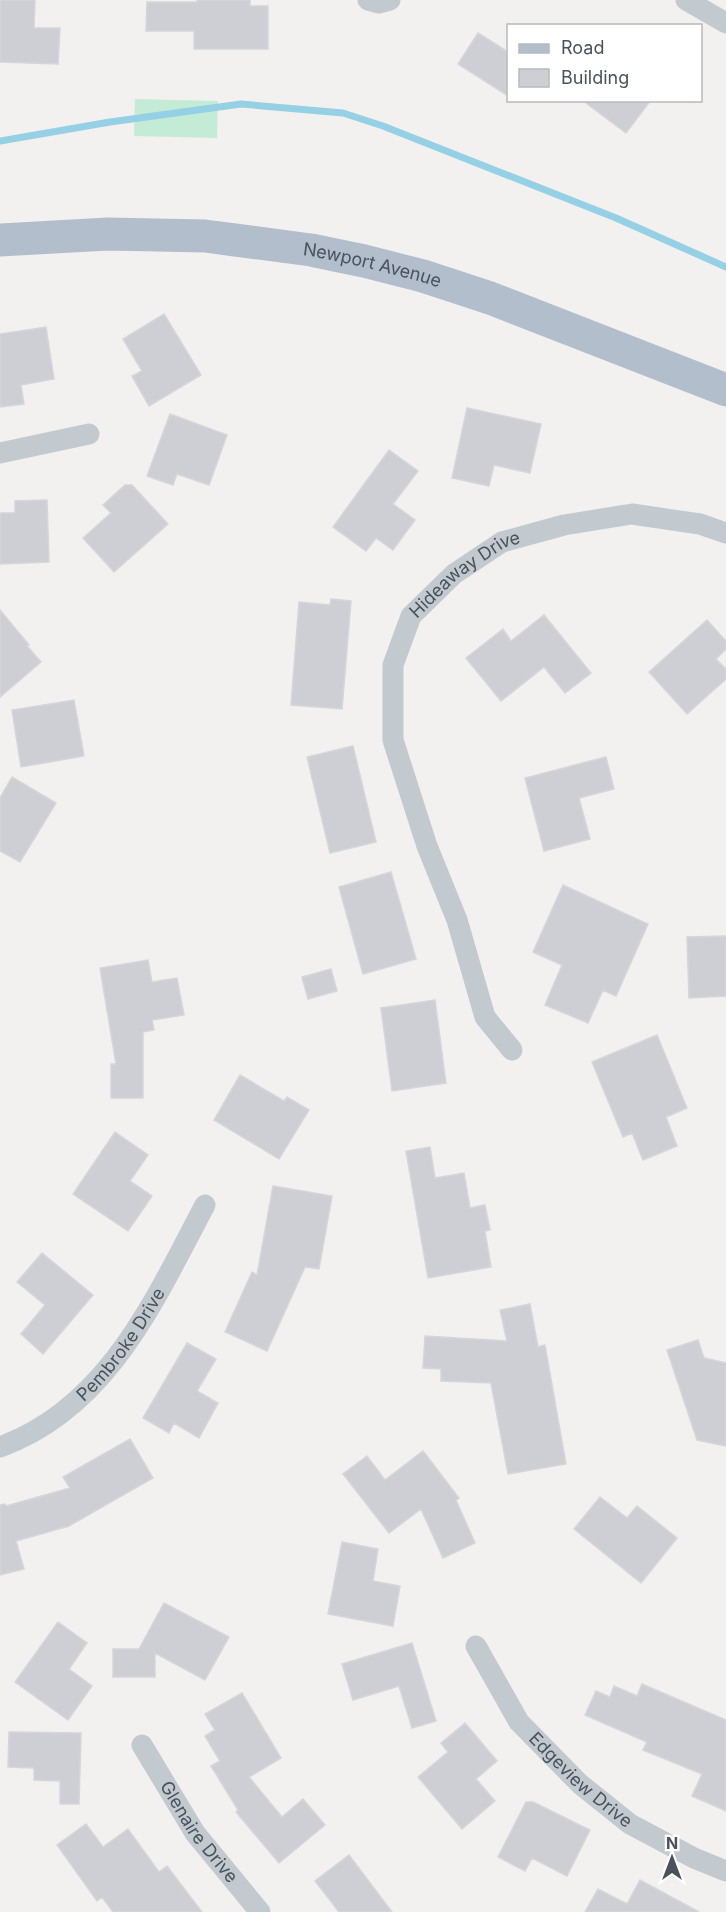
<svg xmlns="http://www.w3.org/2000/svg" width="726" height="1912" font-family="Inter,sans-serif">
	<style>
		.green { fill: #c4ebd5 }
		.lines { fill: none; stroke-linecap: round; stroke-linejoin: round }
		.stream { stroke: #95d0e4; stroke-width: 7 }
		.building { fill: #cecfd4; stroke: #d5d6db; stroke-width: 1.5 }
		.minor { stroke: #c2cad0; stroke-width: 21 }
		.primary { stroke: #b3becc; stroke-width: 33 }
		.labels { text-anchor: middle; stroke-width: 5; stroke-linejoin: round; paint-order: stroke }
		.street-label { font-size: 18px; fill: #4a535c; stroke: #fff }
	</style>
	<rect width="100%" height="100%" fill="#f2f1f0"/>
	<path class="green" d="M 135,99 L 218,101 L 217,138 L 134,136 Z"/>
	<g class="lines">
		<path class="stream" d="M 0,141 L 110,122 L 241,104 L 343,113 L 383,126 L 616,218 L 726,267"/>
	</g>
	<path class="building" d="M 0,0 L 35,0 L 34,28 L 60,28 L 58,64 L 0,62 Z
		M 197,0 L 250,0 L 250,6 L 268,6 L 268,49 L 194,49 L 194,31 L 146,31 L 147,2 L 197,2 Z
		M 478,33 L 508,52 L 508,96 L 458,64 Z
		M 582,100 L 651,100 L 626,133 Z
		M 164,314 L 201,375 L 149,406 L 132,376 L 142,371 L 123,339 Z
		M 46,327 L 54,379 L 21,385 L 24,404 L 0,407 L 0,334 Z
		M 467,408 L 541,424 L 530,473 L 494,465 L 489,486 L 452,478 Z
		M 170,414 L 227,435 L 209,485 L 177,474 L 173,485 L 147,476 Z
		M 389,450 L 418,471 L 393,504 L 415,520 L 393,550 L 376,538 L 366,551 L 333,527 Z
		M 125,485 L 132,485 L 168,524 L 114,572 L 83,538 L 111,513 L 103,505 Z
		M 47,500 L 49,562 L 0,564 L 0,513 L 15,513 L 15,501 Z
		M 331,599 L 351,601 L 342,709 L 291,705 L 299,602 L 330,605 Z
		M 0,610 L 29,645 L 27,646 L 41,662 L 0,697 Z
		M 544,615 L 591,673 L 565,693 L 544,667 L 501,701 L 466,658 L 503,629 L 511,641 Z
		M 707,620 L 726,641 L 726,649 L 716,659 L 726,669 L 726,679 L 687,714 L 649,672 Z
		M 74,700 L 84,756 L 21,767 L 12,710 Z
		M 353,746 L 376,842 L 330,853 L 307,757 Z
		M 606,757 L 614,789 L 579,798 L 590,839 L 544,851 L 525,778 Z
		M 12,777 L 56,803 L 20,862 L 0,851 L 0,798 Z
		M 391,872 L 416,959 L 363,974 L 339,887 Z
		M 563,885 L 648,924 L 616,996 L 603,990 L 588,1023 L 545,1005 L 562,965 L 533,952 Z
		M 726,936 L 726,996 L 689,998 L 687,937 Z
		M 148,960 L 152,982 L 177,978 L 184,1015 L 152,1020 L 154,1030 L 143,1032 L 143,1098 L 111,1098 L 111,1064 L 116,1064 L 100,968 Z
		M 331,969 L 337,991 L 308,999 L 302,977 Z
		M 435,1000 L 446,1083 L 392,1091 L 381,1008 Z
		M 657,1035 L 687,1108 L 666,1117 L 677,1146 L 643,1160 L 632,1133 L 623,1137 L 592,1062 Z
		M 240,1075 L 284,1101 L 287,1097 L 309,1110 L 279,1159 L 214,1120 Z
		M 115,1132 L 148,1155 L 130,1181 L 152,1196 L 128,1231 L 73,1194 Z
		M 430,1147 L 435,1178 L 464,1173 L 470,1208 L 485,1205 L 490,1230 L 485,1231 L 491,1267 L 428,1278 L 406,1151 Z
		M 273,1186 L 332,1196 L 319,1269 L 305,1267 L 267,1351 L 225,1332 L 252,1272 L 257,1275 Z
		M 42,1253 L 93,1295 L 43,1354 L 21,1334 L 45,1305 L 17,1282 Z
		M 530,1304 L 538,1347 L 545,1345 L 566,1464 L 508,1474 L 491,1383 L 441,1381 L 441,1369 L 423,1368 L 425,1336 L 507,1341 L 500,1310 Z
		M 698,1340 L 704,1358 L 726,1363 L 726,1446 L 697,1440 L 667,1350 Z
		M 187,1343 L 216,1359 L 197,1391 L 218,1403 L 199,1438 L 174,1423 L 169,1433 L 143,1418 Z
		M 130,1439 L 153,1478 L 69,1526 L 16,1541 L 24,1569 L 0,1575 L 0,1505 L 5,1504 L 6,1506 L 70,1488 L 63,1477 Z
		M 423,1451 L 459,1498 L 456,1500 L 475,1543 L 443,1558 L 421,1509 L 389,1533 L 343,1474 L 367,1456 L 385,1480 Z
		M 600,1497 L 627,1518 L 637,1506 L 677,1538 L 641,1583 L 574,1529 Z
		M 342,1542 L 378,1549 L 373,1581 L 400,1586 L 393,1626 L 328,1614 Z
		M 164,1603 L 229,1637 L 205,1680 L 155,1653 L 155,1677 L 113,1677 L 113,1649 L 139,1649 Z
		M 58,1622 L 87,1643 L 69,1669 L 92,1686 L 68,1720 L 15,1682 Z
		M 412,1643 L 436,1721 L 412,1728 L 399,1686 L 353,1700 L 342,1664 Z
		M 642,1684 L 726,1720 L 726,1811 L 692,1796 L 702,1774 L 643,1750 L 647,1742 L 585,1715 L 596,1691 L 610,1697 L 614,1686 L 637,1696 Z
		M 242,1693 L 281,1758 L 249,1777 L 282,1817 L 303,1799 L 325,1825 L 279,1863 L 236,1812 L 238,1810 L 211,1766 L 220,1761 L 205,1736 L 215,1730 L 205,1714 Z
		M 465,1723 L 497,1761 L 476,1779 L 495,1801 L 462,1829 L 418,1777 L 448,1752 L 441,1743 Z
		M 9,1732 L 81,1733 L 79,1804 L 60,1804 L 60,1781 L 34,1780 L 34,1768 L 8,1767 Z
		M 526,1802 L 533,1802 L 590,1830 L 567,1876 L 532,1858 L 525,1871 L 498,1857 Z
		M 86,1824 L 103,1847 L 128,1829 L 159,1872 L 167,1866 L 202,1912 L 113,1912 L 102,1897 L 97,1901 L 57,1845 Z
		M 349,1855 L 392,1912 L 339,1912 L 315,1881 Z
		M 640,1880 L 699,1912 L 585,1912 L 598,1889 L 627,1904 Z"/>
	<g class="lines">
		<g class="minor">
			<path d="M 368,0 L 379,3 L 390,0"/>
			<path d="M 686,0 L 726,23"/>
			<path d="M 0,453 L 89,434"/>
			<path id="s1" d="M 512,1050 L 485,1017 L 457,920 L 427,846 L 393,740 L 393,665 L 411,616 L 454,574 L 502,542 L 564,525 L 632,514 L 700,524 L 726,533"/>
			<path id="s2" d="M 0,1447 C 108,1408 155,1299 205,1205"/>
			<path id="s3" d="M 476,1646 L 519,1722 L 580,1784 L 630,1824 L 694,1858 L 726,1871"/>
			<path id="s4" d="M 142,1745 L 195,1833 L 260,1912"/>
		</g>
		<path class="primary" id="s5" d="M 0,240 L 108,234 L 205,236 L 311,250 L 364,261 L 423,276 L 490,298 L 726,390"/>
	</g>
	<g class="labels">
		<g class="street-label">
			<text dy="6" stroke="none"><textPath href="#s5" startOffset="375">Newport Avenue</textPath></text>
			<text dy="6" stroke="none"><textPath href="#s1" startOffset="531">Hideaway Drive</textPath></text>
			<text dy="6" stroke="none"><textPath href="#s2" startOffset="162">Pembroke Drive</textPath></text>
			<text dy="6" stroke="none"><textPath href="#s3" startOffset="172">Edgeview Drive</textPath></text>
			<text dy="6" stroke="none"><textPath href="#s4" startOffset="104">Glenaire Drive</textPath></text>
		</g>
	</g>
	<rect x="507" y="24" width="195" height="78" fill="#ffffff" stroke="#b7babe" stroke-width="1.5"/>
	<rect x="519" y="44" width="30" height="9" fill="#b3becc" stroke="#b7babe" stroke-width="1.5"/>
	<text x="561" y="54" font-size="18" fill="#4a535c">Road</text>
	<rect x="519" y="69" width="30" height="18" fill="#cecfd4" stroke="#b7babe" stroke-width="1.5"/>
	<text x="561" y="84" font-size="18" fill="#4a535c">Building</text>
	<g transform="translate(672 1858)" stroke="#ffffff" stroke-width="4.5" paint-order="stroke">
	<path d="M0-4.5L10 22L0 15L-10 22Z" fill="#4a535c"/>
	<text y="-9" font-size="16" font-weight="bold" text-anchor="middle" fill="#4a535c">N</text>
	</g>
</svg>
